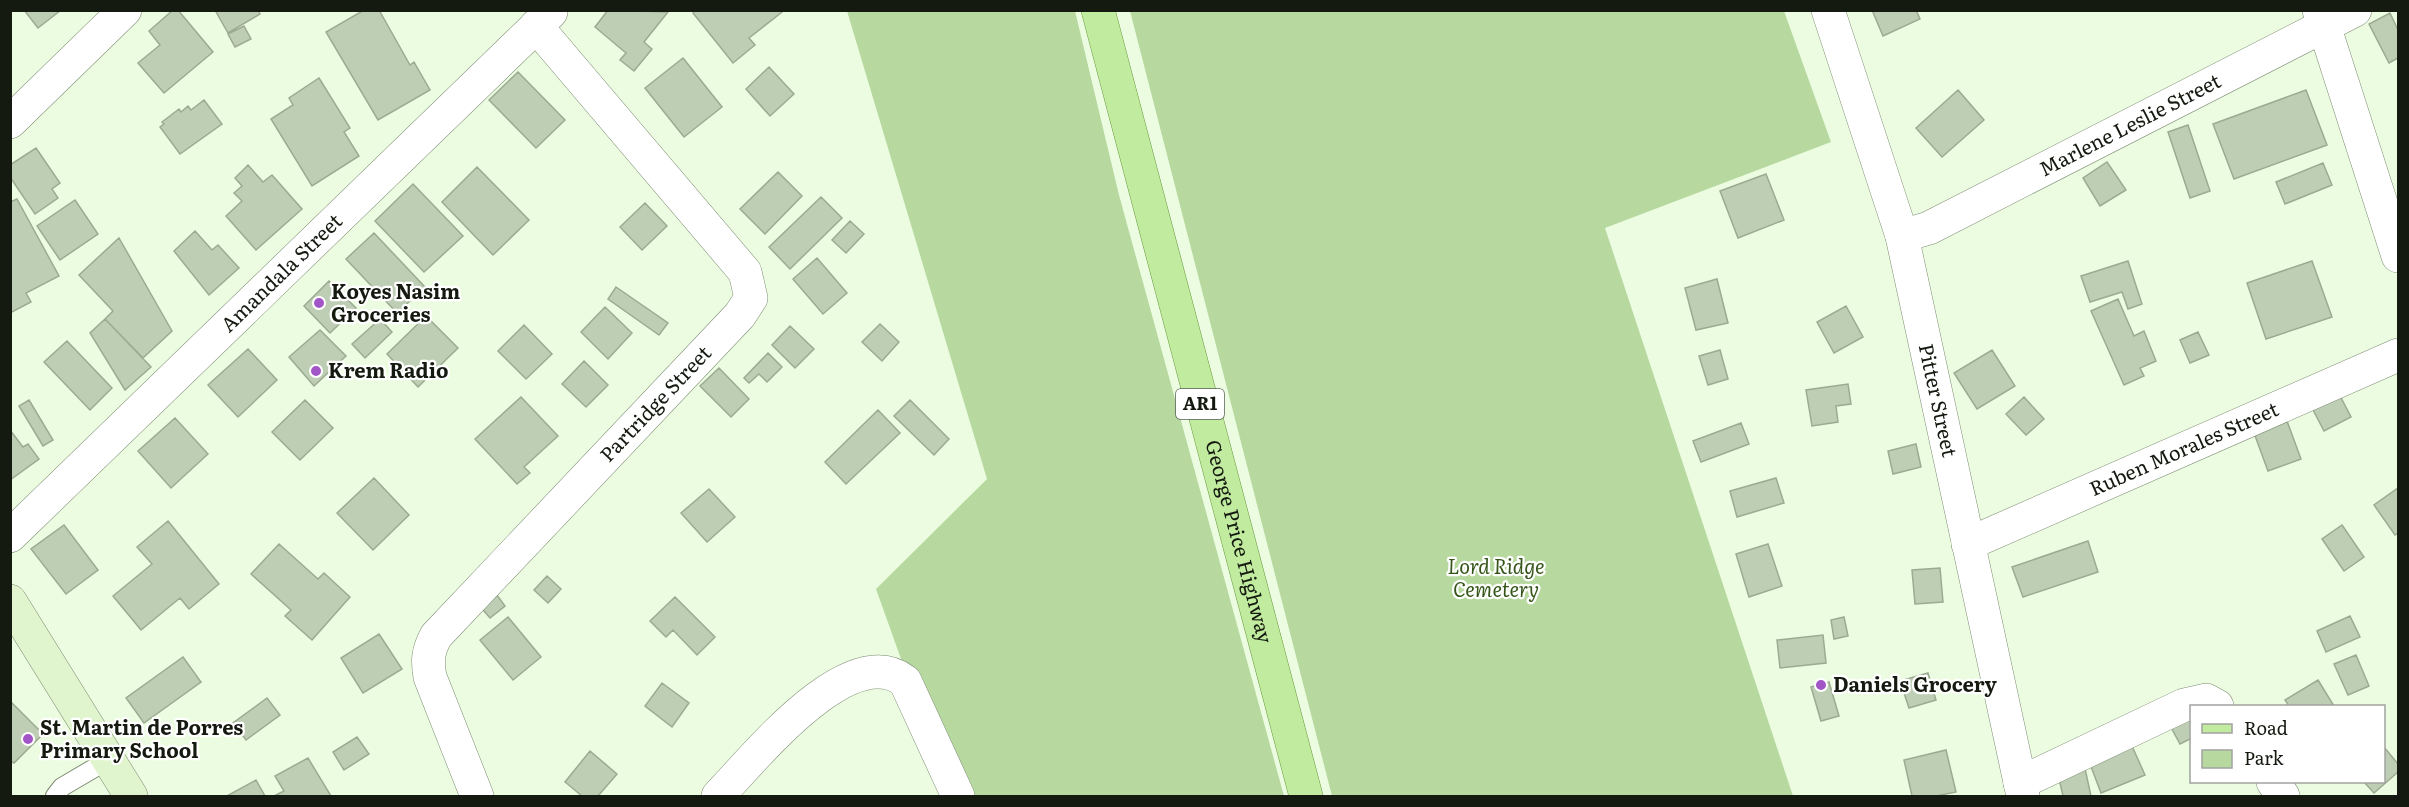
<svg xmlns="http://www.w3.org/2000/svg" width="2409" height="807" font-family="Literata,serif">
	<style>
		.green { fill: #b7d9a0 }
		.building { fill: #beceb4; stroke: #9baa91; stroke-width: 1.5 }
		.lines { fill: none; stroke-linecap: round; stroke-linejoin: round }
		.service-casing { stroke: #7d8c73; stroke-width: 20 }
		.minor-casing { stroke: #7d8c73; stroke-width: 34 }
		.tertiary-casing { stroke: #7d8c73; stroke-width: 34 }
		.secondary-casing { stroke: #7d8c73; stroke-width: 34 }
		.primary-casing { stroke: #6a9942; stroke-width: 34 }
		.service { stroke: #fff; stroke-width: 18 }
		.minor { stroke: #fff; stroke-width: 33 }
		.tertiary { stroke: #fff; stroke-width: 33 }
		.secondary { stroke: #e0f5ce; stroke-width: 33 }
		.primary { stroke: #c1eb9e; stroke-width: 33 }
		.poi-dot { fill: #a155c7; stroke: #fff; stroke-width: 2 }
		.labels { text-anchor: middle; stroke-width: 4.5; stroke-linejoin: round; paint-order: stroke }
		.shield { fill: #fff; stroke: #5b5f58; stroke-width: 1.5 }
		.shield-label { font-size: 18px; font-weight: bold; fill: #151a11 }
		.street-label { font-size: 20px; fill: #151a11; stroke: #fff }
		.poi-label { font-size: 20px; font-weight: bold; fill: #151a11; stroke: #fff; text-anchor: start }
		.park-label { font-size: 20px; font-style: italic; fill: #355519; stroke: #fff }
	</style>
	<rect width="100%" height="100%" fill="#ecfce1"/>
	<path class="green" d="M 847,11 L 1075,11 L 1119,195 L 1284,796 L 950,796 L 876,589 L 987,479 Z
		M 1130,11 L 1784,11 L 1831,142 L 1605,228 L 1793,796 L 1332,796 Z"/>
	<path class="building" d="M 24,10 L 61,10 L 38,28 Z
		M 173,10 L 178,10 L 213,52 L 164,93 L 138,63 L 160,45 L 149,31 Z
		M 215,10 L 258,10 L 260,14 L 228,33 Z
		M 364,10 L 379,10 L 410,65 L 414,62 L 430,90 L 378,120 L 326,32 Z
		M 608,10 L 668,12 L 644,42 L 652,49 L 634,71 L 620,60 L 626,53 L 595,27 Z
		M 696,10 L 781,10 L 782,12 L 749,38 L 755,45 L 733,63 L 693,13 Z
		M 1872,10 L 1916,10 L 1920,19 L 1883,36 Z
		M 2390,13 L 2398,30 L 2398,58 L 2389,63 L 2369,24 Z
		M 244,26 L 251,39 L 235,47 L 228,34 Z
		M 683,58 L 722,107 L 684,137 L 645,88 Z
		M 769,67 L 794,94 L 770,116 L 746,89 Z
		M 518,72 L 565,120 L 536,148 L 489,100 Z
		M 319,78 L 350,128 L 344,132 L 359,156 L 312,186 L 271,119 L 293,105 L 289,98 Z
		M 1958,90 L 1984,120 L 1942,157 L 1916,128 Z
		M 2306,90 L 2327,145 L 2234,179 L 2213,124 Z
		M 204,100 L 222,124 L 180,154 L 160,127 L 164,124 L 162,122 L 179,109 L 181,112 L 188,106 L 191,110 Z
		M 2188,125 L 2210,191 L 2190,198 L 2168,132 Z
		M 36,148 L 60,183 L 52,189 L 58,198 L 35,214 L 10,177 L 10,165 Z
		M 2107,162 L 2126,190 L 2100,206 L 2083,178 Z
		M 2323,163 L 2332,185 L 2285,204 L 2276,182 Z
		M 248,165 L 263,182 L 272,175 L 302,209 L 256,250 L 226,216 L 242,201 L 234,193 L 242,186 L 235,178 Z
		M 477,167 L 529,220 L 493,255 L 442,202 Z
		M 778,172 L 802,196 L 765,234 L 740,209 Z
		M 1766,174 L 1784,220 L 1738,238 L 1720,191 Z
		M 413,184 L 463,236 L 424,272 L 375,221 Z
		M 821,197 L 842,218 L 790,269 L 769,247 Z
		M 17,199 L 59,276 L 26,293 L 31,302 L 10,313 L 10,202 Z
		M 75,200 L 98,234 L 60,260 L 37,226 Z
		M 645,203 L 667,226 L 642,250 L 620,227 Z
		M 850,221 L 864,234 L 846,253 L 832,240 Z
		M 195,231 L 212,250 L 218,245 L 239,268 L 209,295 L 174,251 Z
		M 374,233 L 425,287 L 397,313 L 346,259 Z
		M 119,238 L 172,331 L 143,358 L 105,319 L 113,311 L 79,275 Z
		M 817,258 L 847,293 L 823,314 L 793,279 Z
		M 2128,261 L 2142,304 L 2128,309 L 2122,292 L 2090,302 L 2081,276 Z
		M 2312,261 L 2332,317 L 2266,339 L 2247,283 Z
		M 1717,279 L 1728,323 L 1696,330 L 1685,288 Z
		M 329,281 L 356,308 L 330,333 L 304,306 Z
		M 616,287 L 668,323 L 659,335 L 608,299 Z
		M 2118,299 L 2134,336 L 2144,331 L 2156,361 L 2140,368 L 2144,376 L 2124,385 L 2091,311 Z
		M 1846,306 L 1863,337 L 1834,353 L 1817,322 Z
		M 605,307 L 632,333 L 608,359 L 581,332 Z
		M 426,316 L 458,348 L 418,387 L 387,354 Z
		M 105,319 L 151,367 L 125,390 L 90,333 Z
		M 380,319 L 392,332 L 365,358 L 352,344 Z
		M 880,324 L 899,342 L 882,361 L 862,342 Z
		M 524,325 L 552,354 L 526,379 L 498,351 Z
		M 790,326 L 814,349 L 795,368 L 772,345 Z
		M 320,330 L 346,356 L 314,386 L 289,357 Z
		M 2198,332 L 2209,355 L 2190,363 L 2180,340 Z
		M 67,341 L 112,388 L 90,410 L 44,362 Z
		M 248,349 L 277,380 L 238,417 L 208,385 Z
		M 1720,350 L 1728,379 L 1708,385 L 1699,356 Z
		M 1992,350 L 2015,386 L 1977,409 L 1954,373 Z
		M 768,353 L 782,367 L 767,382 L 759,374 L 749,383 L 744,378 Z
		M 584,361 L 608,385 L 586,407 L 562,384 Z
		M 719,368 L 749,399 L 731,417 L 700,386 Z
		M 1848,384 L 1851,404 L 1836,406 L 1838,422 L 1812,426 L 1806,390 Z
		M 2336,388 L 2351,417 L 2324,431 L 2309,402 Z
		M 521,397 L 558,436 L 524,467 L 530,473 L 517,484 L 475,439 Z
		M 2024,397 L 2044,419 L 2026,435 L 2006,414 Z
		M 29,400 L 53,440 L 43,446 L 19,406 Z
		M 305,400 L 333,428 L 300,460 L 272,432 Z
		M 910,400 L 949,439 L 934,455 L 894,416 Z
		M 878,410 L 900,433 L 846,484 L 825,462 Z
		M 175,418 L 208,454 L 171,488 L 138,451 Z
		M 2287,421 L 2301,459 L 2268,471 L 2254,433 Z
		M 1741,423 L 1749,444 L 1701,462 L 1693,441 Z
		M 10,430 L 23,447 L 28,444 L 39,459 L 10,480 Z
		M 1916,444 L 1921,467 L 1893,474 L 1888,451 Z
		M 374,478 L 409,515 L 373,550 L 337,513 Z
		M 1776,478 L 1784,503 L 1737,517 L 1730,491 Z
		M 2398,488 L 2398,533 L 2395,535 L 2374,505 Z
		M 709,489 L 735,517 L 707,542 L 681,513 Z
		M 168,521 L 219,584 L 189,609 L 180,598 L 141,630 L 113,596 L 152,564 L 137,547 Z
		M 64,525 L 98,570 L 66,594 L 31,549 Z
		M 2342,525 L 2364,557 L 2344,571 L 2322,539 Z
		M 2088,541 L 2098,572 L 2023,597 L 2012,567 Z
		M 279,544 L 318,579 L 324,573 L 350,597 L 312,640 L 285,616 L 291,610 L 251,574 Z
		M 1768,544 L 1782,586 L 1749,597 L 1736,554 Z
		M 1940,568 L 1943,602 L 1915,604 L 1912,570 Z
		M 547,576 L 561,589 L 548,603 L 534,590 Z
		M 494,591 L 505,606 L 490,618 L 478,604 Z
		M 675,597 L 715,637 L 697,655 L 673,630 L 666,637 L 650,621 Z
		M 2350,616 L 2360,637 L 2326,652 L 2317,631 Z
		M 508,617 L 541,657 L 513,680 L 480,640 Z
		M 1844,617 L 1848,636 L 1834,639 L 1831,620 Z
		M 379,634 L 402,669 L 363,693 L 341,658 Z
		M 1823,635 L 1826,663 L 1780,668 L 1777,640 Z
		M 2356,655 L 2369,686 L 2348,695 L 2334,664 Z
		M 183,657 L 201,682 L 144,723 L 126,698 Z
		M 1928,673 L 1936,700 L 1909,708 L 1900,681 Z
		M 2318,680 L 2334,706 L 2289,706 L 2285,700 Z
		M 1829,682 L 1839,716 L 1821,721 L 1811,687 Z
		M 662,683 L 689,703 L 672,727 L 645,706 Z
		M 267,698 L 280,715 L 246,740 L 233,723 Z
		M 10,701 L 43,734 L 14,763 L 10,761 Z
		M 2192,706 L 2192,738 L 2180,744 L 2166,718 Z
		M 357,737 L 369,754 L 344,770 L 333,752 Z
		M 2132,746 L 2145,775 L 2101,793 L 2090,764 Z
		M 2384,747 L 2398,764 L 2398,772 L 2374,793 L 2364,782 L 2384,782 Z
		M 1946,750 L 1956,792 L 1936,796 L 1912,796 L 1904,760 Z
		M 590,751 L 617,774 L 598,796 L 582,796 L 565,782 Z
		M 308,758 L 331,796 L 274,796 L 284,791 L 275,776 Z
		M 2084,764 L 2091,796 L 2063,796 L 2057,770 Z
		M 256,780 L 265,796 L 227,796 Z"/>
	<g class="lines">
		<g class="service-casing">
			<path id="service" d="M 55,796 L 62,787 L 108,760"/>
		</g>
		<g class="minor-casing">
			<g id="minor">
				<path id="s1" d="M 1828,10 L 1902,236 L 2023,796"/>
				<path d="M 10,122 L 125,10"/>
				<path id="s2" d="M 1902,236 L 1929,228 L 2355,10"/>
				<path id="s3" d="M 10,536 L 551,12"/>
				<path id="s4" d="M 1968,544 L 2398,355"/>
				<path d="M 2273,782 L 2283,796"/>
				<path d="M 2020,783 L 2184,705 L 2206,700 L 2217,706"/>
				<path id="s5" d="M 477,796 L 430,677 C 427,660 428,651 436,636 L 740,315 L 751,298 L 745,272 L 536,26"/>
				<path d="M 718,796 C 753,760 849,638 905,681 L 958,796"/>
			</g>
		</g>
		<g class="tertiary-casing">
			<path id="tertiary" d="M 2319,10 L 2398,256"/>
		</g>
		<g class="secondary-casing">
			<path id="secondary" d="M 10,601 L 131,796"/>
		</g>
		<g class="primary-casing">
			<g id="primary">
				<path id="s6" d="M 1098,10 L 1306,796"/>
			</g>
		</g>
		<use href="#service" class="service"/>
		<use href="#minor" class="minor"/>
		<use href="#tertiary" class="tertiary"/>
		<use href="#secondary" class="secondary"/>
		<use href="#primary" class="primary"/>
	</g>
	<g class="poi-dot">
		<circle cx="319" cy="303" r="6"/>
		<circle cx="316" cy="371" r="6"/>
		<circle cx="1821" cy="685" r="6"/>
		<circle cx="28" cy="739" r="6"/>
	</g>
	<g class="labels">
		<rect class="shield" x="1176" y="389" width="48" height="30" rx="4.5"/>
		<g class="shield-label">
			<text x="1200" y="410">AR1</text>
		</g>
		<g class="street-label">
			<text dy="7" stroke="none"><textPath href="#s2" startOffset="254">Marlene Leslie Street</textPath></text>
			<text dy="7" stroke="none"><textPath href="#s3" startOffset="378">Amandala Street</textPath></text>
			<text dy="7" stroke="none"><textPath href="#s1" startOffset="406">Pitter Street</textPath></text>
			<text dy="7" stroke="none"><textPath href="#s5" startOffset="490">Partridge Street</textPath></text>
			<text dy="7" stroke="none"><textPath href="#s4" startOffset="236">Ruben Morales Street</textPath></text>
			<text dy="7" stroke="none"><textPath href="#s6" startOffset="550">George Price Highway</textPath></text>
		</g>
		<g class="poi-label">
			<text x="331" y="299">Koyes Nasim<tspan x="331" dy="23">Groceries</tspan></text>
			<text x="328" y="378">Krem Radio</text>
			<text x="1833" y="692">Daniels Grocery</text>
			<text x="40" y="735">St. Martin de Porres<tspan x="40" dy="23">Primary School</tspan></text>
		</g>
		<g class="park-label">
			<text x="1496" y="574">Lord Ridge<tspan x="1496" dy="23">Cemetery</tspan></text>
		</g>
	</g>
	<rect width="2409" height="807" fill="none" stroke="#151a11" stroke-width="24"/>
	<rect x="2190" y="705" width="195" height="78" fill="#ffffff" stroke="#a1a3a0" stroke-width="1.5"/>
	<rect x="2202" y="724" width="30" height="9" fill="#c1eb9e" stroke="#a1a3a0" stroke-width="1.5"/>
	<text x="2244" y="735" font-size="18" fill="#151a11">Road</text>
	<rect x="2202" y="750" width="30" height="18" fill="#b7d9a0" stroke="#a1a3a0" stroke-width="1.5"/>
	<text x="2244" y="765" font-size="18" fill="#151a11">Park</text>
</svg>
